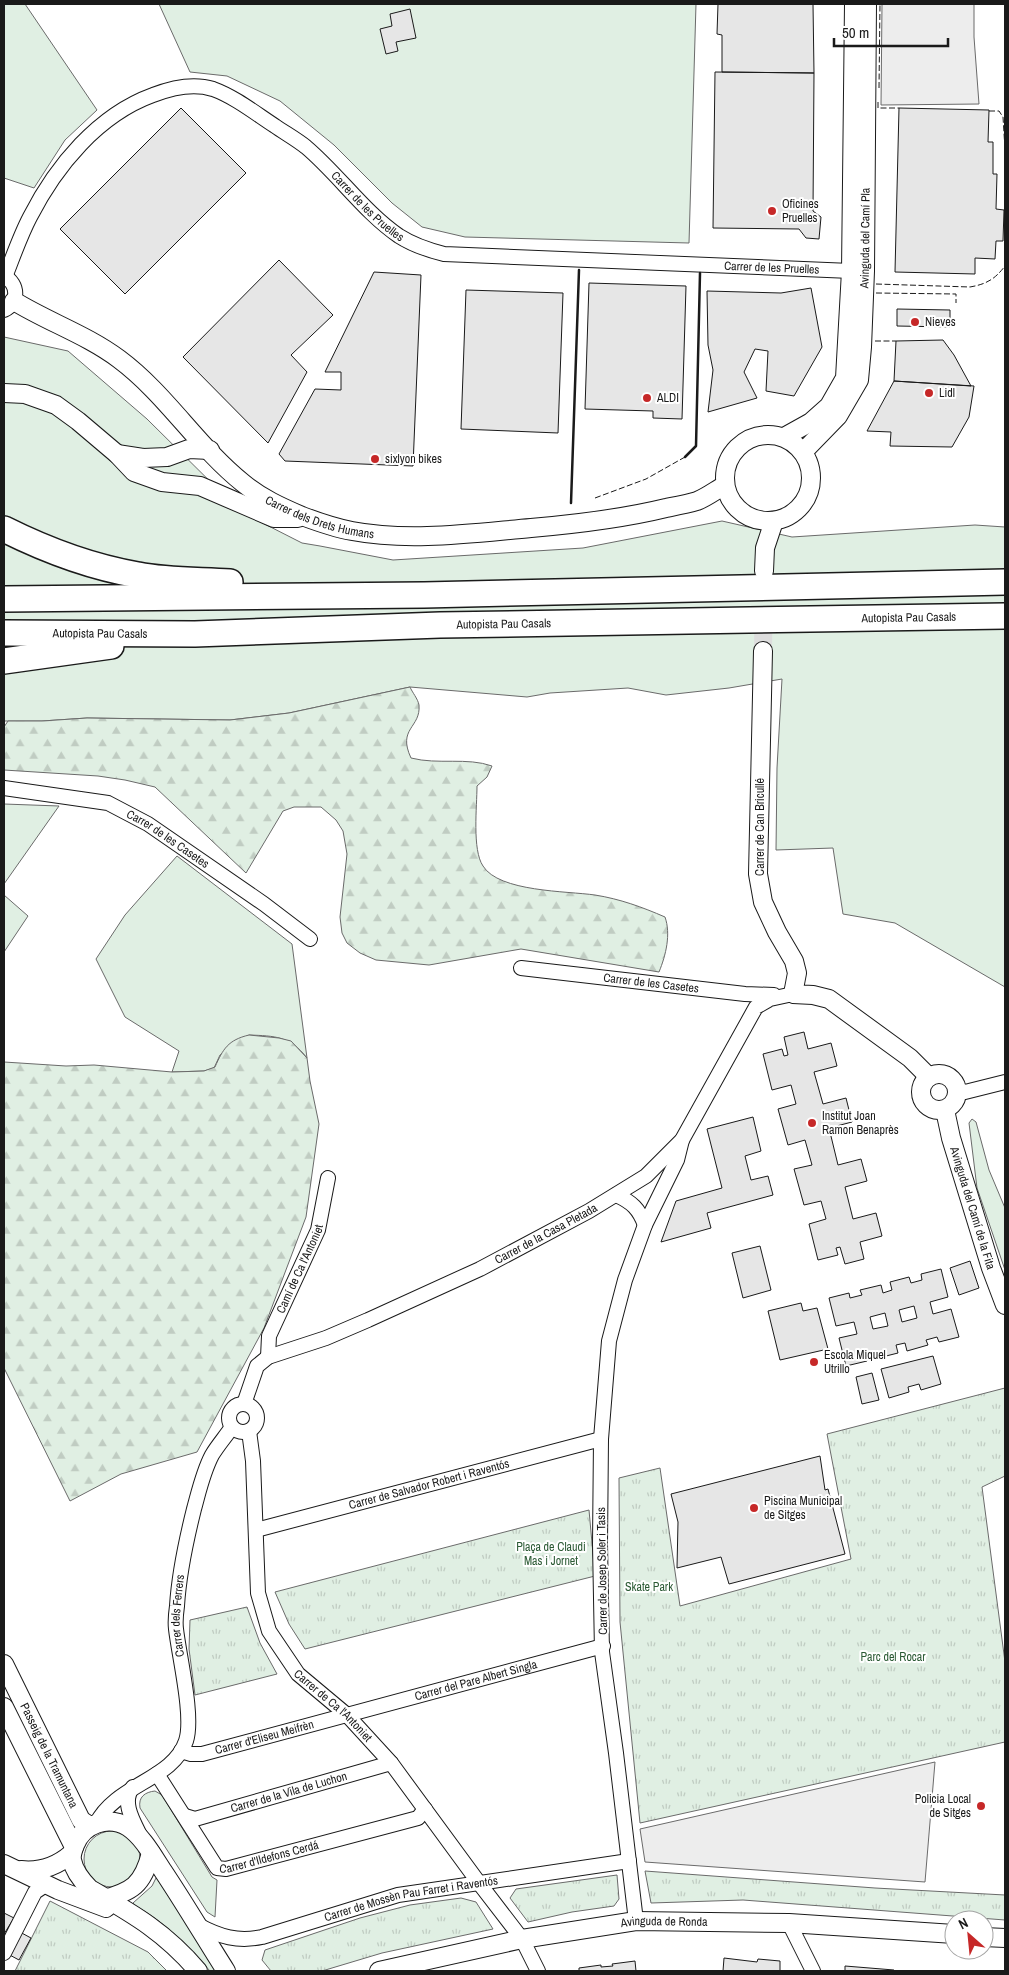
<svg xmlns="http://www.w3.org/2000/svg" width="1009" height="1975" font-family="'Archivo Narrow',sans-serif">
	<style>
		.green { fill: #e0efe3; stroke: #6a6a6a }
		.forest { fill: url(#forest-firs); stroke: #6a6a6a }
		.park { fill: url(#park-tufts); stroke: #6a6a6a }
		.parking { fill: #ededed; stroke: #6a6a6a }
		.building { fill: #e6e6e6; stroke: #1a1a1a; fill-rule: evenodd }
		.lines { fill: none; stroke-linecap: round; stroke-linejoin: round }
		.tertiary-tunnel { stroke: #ddd; stroke-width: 18; stroke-dasharray: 18 9; stroke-linecap: butt }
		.minor-casing { stroke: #1a1a1a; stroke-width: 16 }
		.tertiary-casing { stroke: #1a1a1a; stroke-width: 20 }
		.motorway-casing { stroke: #1a1a1a; stroke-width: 28 }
		.minor { stroke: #fff; stroke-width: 14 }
		.tertiary { stroke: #fff; stroke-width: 18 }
		.motorway { stroke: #fff; stroke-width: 25 }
		.fence { stroke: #1a1a1a; stroke-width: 1; stroke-dasharray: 6 2.5; stroke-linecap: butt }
		.wall { stroke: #1a1a1a; stroke-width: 2.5 }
		.poi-dot { fill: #c62828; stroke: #fff; stroke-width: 2 }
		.labels { text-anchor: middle; stroke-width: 4; stroke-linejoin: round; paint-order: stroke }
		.poi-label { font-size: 12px; fill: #1a1a1a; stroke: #fff; text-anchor: start }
		.street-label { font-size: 12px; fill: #1a1a1a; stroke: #fff }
		.park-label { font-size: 12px; fill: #2b5a34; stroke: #fff }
	</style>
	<defs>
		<pattern id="forest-firs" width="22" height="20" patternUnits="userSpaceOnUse" patternTransform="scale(1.25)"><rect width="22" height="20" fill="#e0efe3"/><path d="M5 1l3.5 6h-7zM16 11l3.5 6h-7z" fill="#c0ccc2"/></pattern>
		<pattern id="park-tufts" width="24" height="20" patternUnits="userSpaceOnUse" patternTransform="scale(1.25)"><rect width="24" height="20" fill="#e0efe3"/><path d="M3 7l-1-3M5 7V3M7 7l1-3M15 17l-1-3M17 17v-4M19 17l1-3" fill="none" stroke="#c0ccc2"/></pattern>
	</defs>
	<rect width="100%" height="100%" fill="#fff"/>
	<path class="green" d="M 4,4 L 25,4 L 97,110 L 65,140 L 34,188 L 4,178 Z
		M 159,4 L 696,4 L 689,243 L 465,237 L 422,227 L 392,203 L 334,145 L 280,101 L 227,76 L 190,72 Z
		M 4,337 L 68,351 L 147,419 L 241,512 L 302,543 L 320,546 L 393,560 L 583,548 L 722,521 L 792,537 L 975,525 L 1005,527 L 1005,987 L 895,923 L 843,914 L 833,848 L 776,850 L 777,768 L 782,679 L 729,688 L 666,695 L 628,688 L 550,693 L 527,697 L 410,687 L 289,713 L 230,720 L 87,718 L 42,721 L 4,721 Z
		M 4,804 L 59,806 L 4,884 Z
		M 177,856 L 292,944 L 307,1058 C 290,1036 275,1036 249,1035 L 220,1055 L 214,1068 L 204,1071 L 172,1072 L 179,1051 L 125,1017 L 96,959 L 125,915 Z
		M 4,895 L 28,916 L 4,952 Z
		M 972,1119 L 976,1122 L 989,1170 L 1005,1208 L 1005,1270 L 977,1188 L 969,1123 Z
		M 155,1791 L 162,1795 L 212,1877 L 217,1880 L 215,1917 L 207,1912 L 140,1808 C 138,1797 145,1792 155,1791 Z
		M84 1859a28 28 0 1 1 56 0a28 28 0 1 1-56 0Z
		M 157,1876 L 161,1884 L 217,1971 L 210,1971 C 187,1945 165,1922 134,1905 L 133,1903 L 152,1886 Z"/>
	<path class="forest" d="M 410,687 C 412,692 418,699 419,705 C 421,728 397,728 411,758 C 438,765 467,757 492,766 L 487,777 L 477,786 C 477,806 472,850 483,866 C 499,892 567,891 595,895 C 620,899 642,907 665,917 C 671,934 666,955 659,972 L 521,949 L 429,965 L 376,960 L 360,953 L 347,943 L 342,933 L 340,917 L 347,854 L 343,831 L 336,820 L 321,807 L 294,807 L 283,811 L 246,873 L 155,787 L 125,780 L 98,776 L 4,770 L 4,727 L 8,721 L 42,721 L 87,718 L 230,720 L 289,713 Z
		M 249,1035 L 279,1038 L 291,1041 L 307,1058 L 310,1081 L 319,1124 L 306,1217 L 264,1328 L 197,1452 L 121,1474 L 70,1501 L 4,1368 L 4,1062 L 66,1066 L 94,1065 L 172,1072 L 204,1071 L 215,1067 C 223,1049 228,1040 249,1035 Z"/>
	<path class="park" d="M 1005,1388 L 1005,1476 L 982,1487 L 1005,1662 L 1005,1742 L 640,1823 L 620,1622 L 619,1478 L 660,1468 L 680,1606 L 851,1559 L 827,1434 Z
		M 589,1510 L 595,1576 L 305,1649 L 289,1624 L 275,1592 Z
		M 247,1607 L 260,1643 L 277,1674 L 195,1695 L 189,1649 L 190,1620 Z
		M 645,1871 L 875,1888 L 1005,1895 L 1005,1920 L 743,1900 L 651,1903 Z
		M 617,1875 L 619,1899 L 614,1906 L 572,1912 L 528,1922 L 510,1898 L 516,1889 Z
		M 461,1898 L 476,1902 L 493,1929 L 382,1953 L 322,1971 L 271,1971 L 262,1960 L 265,1950 L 360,1918 L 410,1905 Z
		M 50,1901 L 148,1952 L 167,1971 L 15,1971 Z"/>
	<path class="parking" d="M 882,4 L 974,4 L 974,37 L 979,104 L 881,105 Z
		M 935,1762 L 925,1882 L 645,1862 L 640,1829 Z"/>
	<path class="building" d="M 718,4 L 813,4 L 814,73 L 722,72 L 722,35 L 717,34 Z
		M 410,9 L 416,38 L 396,42 L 398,51 L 386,54 L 380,29 L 392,26 L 390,14 Z
		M 715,72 L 814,73 L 813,211 L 821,217 L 819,239 L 806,238 L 799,229 L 713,228 Z
		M 181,108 L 246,173 L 125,294 L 60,229 Z
		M 899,108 L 989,110 L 988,142 L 993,142 L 993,174 L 997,174 L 996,209 L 1004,210 L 1003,241 L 996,241 L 995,259 L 975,258 L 975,274 L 895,272 Z
		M 279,260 L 333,315 L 291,355 L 307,372 L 268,443 L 183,357 Z
		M 374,272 L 421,275 L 413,466 L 285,461 L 279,454 L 315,389 L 341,390 L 341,372 L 325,372 Z
		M 589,283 L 686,286 L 682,419 L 653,418 L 653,411 L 585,409 Z
		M 811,288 L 822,347 L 794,396 L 766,391 L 768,351 L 755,349 L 744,372 L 757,398 L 708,412 L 713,370 L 708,345 L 707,291 L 781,293 Z
		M 466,290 L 563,293 L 558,433 L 461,429 Z
		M 897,309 L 950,310 L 950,327 L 897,326 Z
		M 943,340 L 954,355 L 971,386 L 894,381 L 896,341 Z
		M 894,381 L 974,386 L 969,417 L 952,447 L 890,446 L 891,432 L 867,431 Z
		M 804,1032 L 808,1049 L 831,1043 L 837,1066 L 814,1072 L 823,1104 L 846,1098 L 852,1122 L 829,1128 L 838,1165 L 861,1159 L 867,1181 L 845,1187 L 853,1219 L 876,1213 L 882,1236 L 860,1242 L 864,1259 L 845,1264 L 840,1247 L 836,1248 L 838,1255 L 818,1260 L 809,1224 L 826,1219 L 821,1201 L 804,1205 L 794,1169 L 812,1165 L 805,1140 L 788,1145 L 778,1109 L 796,1104 L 791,1085 L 772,1090 L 763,1054 L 782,1049 L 784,1056 L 788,1055 L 784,1037 Z
		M 753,1117 L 761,1151 L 745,1156 L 751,1180 L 768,1176 L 773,1195 L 707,1213 L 711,1228 L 661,1242 L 676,1201 L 722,1188 L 707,1129 Z
		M 760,1246 L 771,1290 L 743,1298 L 732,1253 Z
		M 970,1261 L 979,1288 L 959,1295 L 950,1268 Z
		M 941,1269 L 948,1297 L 930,1302 L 933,1314 L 951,1309 L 959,1337 L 939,1342 L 937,1337 L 926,1340 L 928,1345 L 907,1351 L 905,1343 L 896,1345 L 898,1353 L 878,1358 L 876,1353 L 865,1356 L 867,1361 L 846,1366 L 839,1338 L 857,1334 L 854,1322 L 836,1326 L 829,1298 L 849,1293 L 850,1298 L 862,1295 L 860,1290 L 881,1285 L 883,1293 L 892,1290 L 890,1282 L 909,1277 L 911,1283 L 922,1280 L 921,1274 ZM 914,1306 L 917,1318 L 902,1322 L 899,1310 ZM 885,1313 L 888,1326 L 873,1329 L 870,1317 Z
		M 801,1303 L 803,1311 L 817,1308 L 828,1349 L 780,1360 L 768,1311 Z
		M 933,1356 L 941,1384 L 921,1390 L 919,1384 L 908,1387 L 909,1392 L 889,1398 L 881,1369 Z
		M 872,1373 L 879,1400 L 862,1404 L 856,1377 Z
		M 820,1456 L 825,1490 L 828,1489 L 845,1554 L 729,1584 L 721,1557 L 677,1568 L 678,1522 L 671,1494 Z
		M 4,1913 L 14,1918 L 4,1934 Z
		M 18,1931 L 31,1938 L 19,1960 L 6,1953 Z
		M 724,1958 L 757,1962 L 758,1959 L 780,1961 L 780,1971 L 723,1971 Z
		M 635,1961 L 636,1971 L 579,1971 L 579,1968 L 601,1965 L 601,1967 L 613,1966 L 612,1964 Z
		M 845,1966 L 894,1970 L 894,1971 L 845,1971 Z"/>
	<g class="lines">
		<path class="tertiary-tunnel" d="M 763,651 L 764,577"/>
		<g class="minor-casing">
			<g id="minor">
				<path d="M 4,276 C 19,284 19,303 4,310"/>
				<path id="s1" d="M 5,277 C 13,257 20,236 30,217 C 56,166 98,115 153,95 C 171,88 194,83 213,89 C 235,97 255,113 275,126 C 285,133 296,139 306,147 C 338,174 365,213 399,236 C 413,245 428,250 444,254 L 851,271"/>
				<path id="s2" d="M 4,788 L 108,803 L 148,824 L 264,904 L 310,939"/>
				<path id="s3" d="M 521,968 L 745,994 L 774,995"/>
				<path d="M 958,1090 L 965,1092 L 1005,1082"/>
				<path d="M 616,1195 C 632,1202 639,1209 645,1225"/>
				<path id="s4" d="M 268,1357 L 269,1336 L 318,1230 L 328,1178"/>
				<path id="s5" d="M 244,1404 L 257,1366 L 268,1357 L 326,1338 L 368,1320 L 480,1269 L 589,1211 L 646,1176 L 682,1140 L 756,1007 L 770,999 L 793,994"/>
				<circle cx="243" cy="1418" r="14"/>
				<path id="s6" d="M 249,1431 L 253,1461 L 258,1593 L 269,1631 L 298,1674 L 347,1715 L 391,1763 L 479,1883 L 522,1939 L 538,1971"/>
				<path id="s7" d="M 256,1530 L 601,1439"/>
				<path id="s8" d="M 181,1751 L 191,1754 L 202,1754 L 603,1646"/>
				<path id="s9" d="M 157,1774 L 217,1868 L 226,1869 L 418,1818 L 425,1809"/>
				<path d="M 133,1787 C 121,1801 133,1821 140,1835"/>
				<path id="s10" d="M 185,1816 L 195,1819 L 391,1763"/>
				<path id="s11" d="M 96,1824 C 116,1784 173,1780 186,1741 C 194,1717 179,1656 176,1629 C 175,1621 176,1613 177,1606 C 179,1573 186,1541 194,1509 C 199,1491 203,1472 212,1455 C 218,1445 226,1436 232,1427"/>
				<path d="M 636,1921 L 616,1753 L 602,1652 L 600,1544 L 601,1439 L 609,1341 L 625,1280 L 645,1225 L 677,1160 L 682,1140"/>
				<path d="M 789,1923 L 813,1971"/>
				<path id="s12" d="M 198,1925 C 220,1937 238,1942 262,1937 L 398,1895 L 629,1861"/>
				<path d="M 4,1953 L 35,1892 L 47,1884"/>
			</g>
		</g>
		<g class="tertiary-casing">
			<g id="tertiary">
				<path id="s13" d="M 14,301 C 48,322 87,335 119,359 C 166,394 197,446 243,483 C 261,498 281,507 302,516 C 318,522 335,528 352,531 C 410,542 473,533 531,528 C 577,524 621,519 666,508 C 676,506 687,504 697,501 C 707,497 716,490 725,485"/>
				<path d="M 4,393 L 25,394 L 56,405 L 78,421 L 117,454 L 134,472 L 162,482 L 200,486 L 274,518 L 298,518"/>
				<circle cx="768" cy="478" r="43"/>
				<path d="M 784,437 L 811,422 L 829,406 L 845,378 L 851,271 L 854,4"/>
				<path id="s14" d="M 803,452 L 838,416 L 859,380 L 862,347 L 865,271 L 867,4"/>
				<path d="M 117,454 L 143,458 L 167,457 L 189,449 L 210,450"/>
				<path d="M 764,571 L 765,548 L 774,521"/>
				<path d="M 763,651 L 758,874 L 763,902 L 777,932 L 794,961 L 797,973 L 793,994 L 813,995 L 829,999 L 910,1058 L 929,1077"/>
				<circle cx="939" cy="1092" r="18"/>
				<path id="s15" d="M 945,1110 L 951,1138 L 991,1268 L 1005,1305"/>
				<path id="s16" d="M 4,1664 L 81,1820 L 90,1826"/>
				<path d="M 4,1707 L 74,1847"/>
				<path d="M 4,1864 L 58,1890 L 106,1908"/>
				<path d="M 21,1870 C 40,1872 57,1866 71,1854"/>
				<path d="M 101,1900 C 132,1892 143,1885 151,1853"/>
				<path d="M 984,1937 L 1005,1938"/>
				<path d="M 198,1971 C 165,1932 133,1914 90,1889 C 82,1881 74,1871 72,1860 C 71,1855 73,1850 75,1845 C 83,1824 108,1815 128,1827 C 143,1837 153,1856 163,1871 C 185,1904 205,1938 226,1971"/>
				<path id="s17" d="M 379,1971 L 522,1939 L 636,1921 L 789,1923 L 954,1934"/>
			</g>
		</g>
		<g class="motorway-casing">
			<g id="motorway">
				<path d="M 4,529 C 46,550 91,567 138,575 C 167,581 200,580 230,582"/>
				<path d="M 4,599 L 424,595 L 1005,582"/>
				<path id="s18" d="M 4,633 L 195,634 L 440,625 L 1005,616"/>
				<path d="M 4,661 L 111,646"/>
			</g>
		</g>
		<use href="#minor" class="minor"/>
		<use href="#tertiary" class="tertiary"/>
		<use href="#motorway" class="motorway"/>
		<path class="fence" d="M 879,88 L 880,4
			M 878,102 L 878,108 L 899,108
			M 989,111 L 999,111 L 1003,117 L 1005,149
			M 876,284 L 970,287 C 987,284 995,279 1005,266
			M 876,293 L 956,294 L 956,303
			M 875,341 L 896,341
			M 595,498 L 646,479 L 685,457"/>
		<path class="wall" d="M 685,457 L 696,446 L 700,273
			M 571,503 L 579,270"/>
	</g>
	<g class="poi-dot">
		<circle cx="772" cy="211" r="5"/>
		<circle cx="915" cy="322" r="5"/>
		<circle cx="929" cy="393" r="5"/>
		<circle cx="647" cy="398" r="5"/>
		<circle cx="375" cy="459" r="5"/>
		<circle cx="812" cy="1123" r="5"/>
		<circle cx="814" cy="1362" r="5"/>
		<circle cx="754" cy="1508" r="5"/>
		<circle cx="981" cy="1806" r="5"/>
	</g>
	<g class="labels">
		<g class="poi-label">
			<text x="782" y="208">Oficines<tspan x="782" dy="14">Pruelles</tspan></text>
			<text x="925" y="326">Nieves</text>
			<text x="939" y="397">Lidl</text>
			<text x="657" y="402">ALDI</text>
			<text x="385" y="463">sixlyon bikes</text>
			<text x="822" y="1120">Institut Joan<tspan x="822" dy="14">Ramon Benaprès</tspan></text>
			<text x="824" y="1359">Escola Miquel<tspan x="824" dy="14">Utrillo</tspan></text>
			<text x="764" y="1505">Piscina Municipal<tspan x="764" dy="14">de Sitges</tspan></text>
			<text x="971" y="1803" text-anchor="end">Policia Local<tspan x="971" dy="14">de Sitges</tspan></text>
		</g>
		<g class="street-label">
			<text dy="4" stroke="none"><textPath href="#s1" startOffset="499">Carrer de les Pruelles</textPath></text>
			<text dy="4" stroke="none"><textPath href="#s14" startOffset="234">Avinguda del Camí Pla</textPath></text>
			<text dy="4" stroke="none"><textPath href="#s1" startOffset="919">Carrer de les Pruelles</textPath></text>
			<text dy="4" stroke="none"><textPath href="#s13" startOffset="381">Carrer dels Drets Humans</textPath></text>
			<text dy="4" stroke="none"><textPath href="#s18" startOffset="905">Autopista Pau Casals</textPath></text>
			<text dy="4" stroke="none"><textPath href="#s18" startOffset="500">Autopista Pau Casals</textPath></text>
			<text dy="4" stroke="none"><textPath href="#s18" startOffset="96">Autopista Pau Casals</textPath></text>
			<text transform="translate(760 827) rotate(-90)" y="4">Carrer de Can Bricullé</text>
			<text dy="4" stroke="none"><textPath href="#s2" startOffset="175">Carrer de les Casetes</textPath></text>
			<text dy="4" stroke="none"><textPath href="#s3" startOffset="131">Carrer de les Casetes</textPath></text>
			<text dy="4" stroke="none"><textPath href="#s15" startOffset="102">Avinguda del Camí de la Fita</textPath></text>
			<text dy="4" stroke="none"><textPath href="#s5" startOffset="359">Carrer de la Casa Pletada</textPath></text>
			<text dy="4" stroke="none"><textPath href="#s4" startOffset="95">Camí de Ca l'Antoniet</textPath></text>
			<text dy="4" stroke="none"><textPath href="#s7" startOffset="179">Carrer de Salvador Robert i Raventós</textPath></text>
			<text transform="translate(602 1571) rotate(-91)" y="4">Carrer de Josep Soler i Tasis</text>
			<text dy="4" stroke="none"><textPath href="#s11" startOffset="251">Carrer dels Ferrers</textPath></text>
			<text dy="4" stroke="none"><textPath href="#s8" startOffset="305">Carrer del Pare Albert Singla</textPath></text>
			<text dy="4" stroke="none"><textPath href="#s6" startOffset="301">Carrer de Ca l'Antoniet</textPath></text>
			<text dy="4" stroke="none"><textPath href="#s8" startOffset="86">Carrer d'Eliseu Meifrèn</textPath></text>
			<text dy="4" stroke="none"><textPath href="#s16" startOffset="102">Passeig de la Tramuntana</textPath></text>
			<text dy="4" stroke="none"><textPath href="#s10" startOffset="108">Carrer de la Vila de Luchon</textPath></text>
			<text dy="4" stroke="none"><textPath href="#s9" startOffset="165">Carrer d'Ildefons Cerdá</textPath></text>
			<text dy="4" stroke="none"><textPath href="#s12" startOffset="221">Carrer de Mossèn Pau Farret i Raventós</textPath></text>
			<text dy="4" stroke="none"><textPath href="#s17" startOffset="290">Avinguda de Ronda</textPath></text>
		</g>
		<g class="park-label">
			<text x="551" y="1551">Plaça de Claudi<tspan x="551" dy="14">Mas i Jornet</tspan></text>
			<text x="649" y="1591">Skate Park</text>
			<text x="893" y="1661">Parc del Rocar</text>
		</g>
	</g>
	<rect width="1009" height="1975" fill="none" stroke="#1a1a1a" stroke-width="10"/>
	<g transform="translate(969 1935) rotate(333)"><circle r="24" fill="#ffffff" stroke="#a3a3a3"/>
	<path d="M0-4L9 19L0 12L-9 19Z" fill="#c62828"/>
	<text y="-8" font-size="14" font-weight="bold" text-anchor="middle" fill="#1a1a1a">N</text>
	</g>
	<path d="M834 38v8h114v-8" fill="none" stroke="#1a1a1a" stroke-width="2.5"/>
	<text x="842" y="38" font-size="15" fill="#1a1a1a" stroke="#ffffff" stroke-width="4" paint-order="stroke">50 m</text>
</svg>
